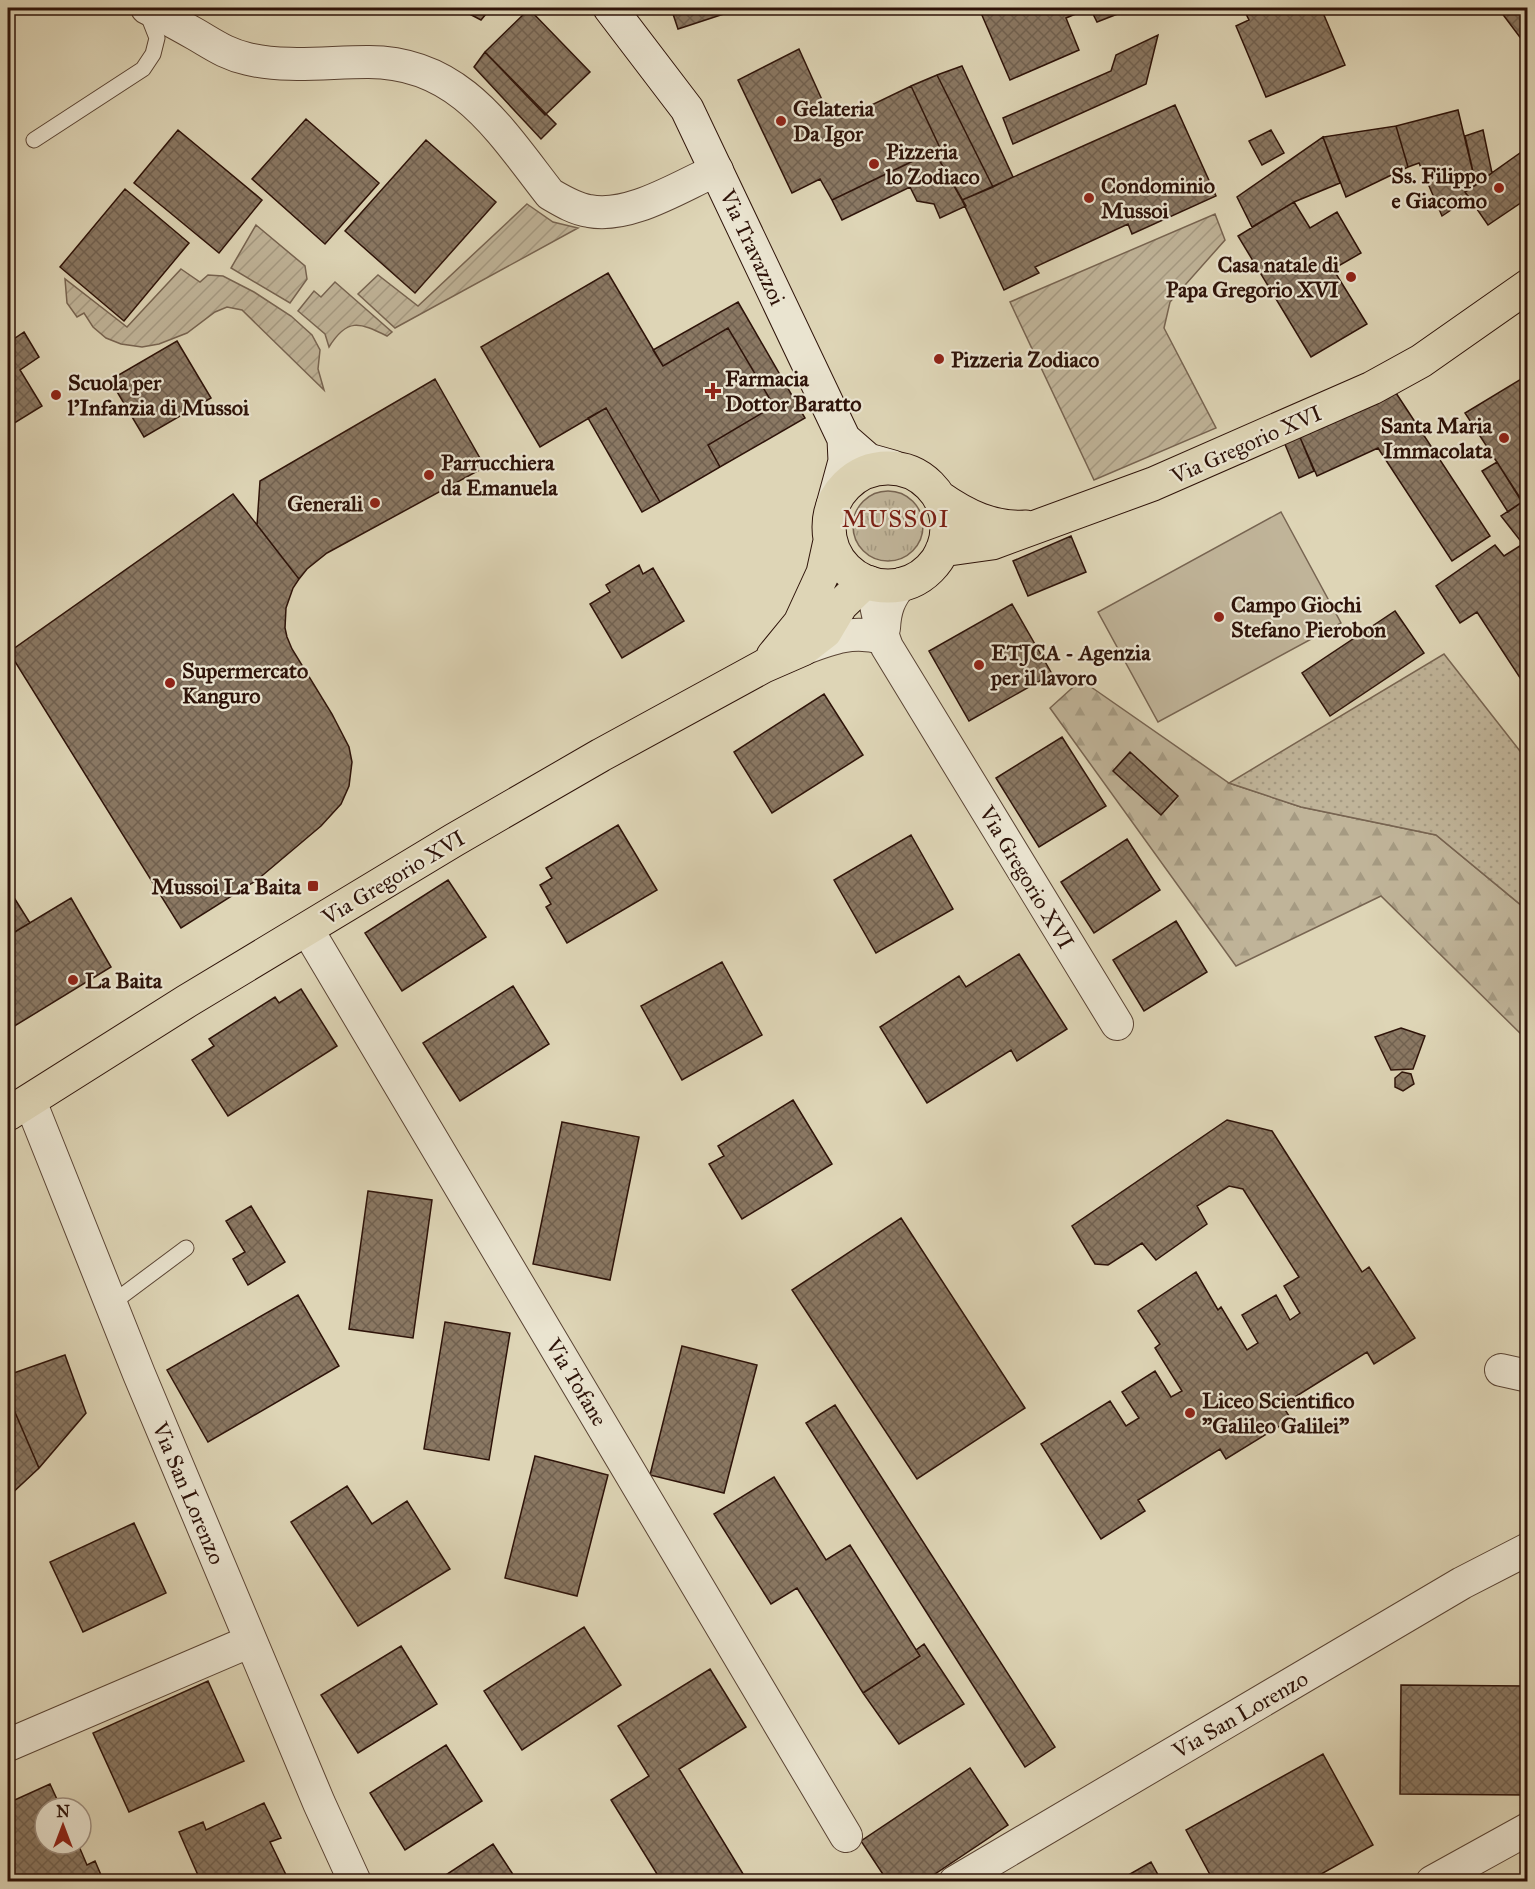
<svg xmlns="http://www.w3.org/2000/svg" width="1535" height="1889" font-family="'IM FELL Great Primer',serif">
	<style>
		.grass { fill: url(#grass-tufts); stroke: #776451; stroke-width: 1.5 }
		.forest { fill: url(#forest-firs); stroke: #776451; stroke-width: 1.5 }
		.park { fill: url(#park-dots); stroke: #776451; stroke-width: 1.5 }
		.garden { fill: url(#garden-furrows); stroke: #776451; stroke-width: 1.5 }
		.pitch { fill: #c0b499; stroke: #776451; stroke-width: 1.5 }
		.building { fill: url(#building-cross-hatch); stroke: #2e1309; stroke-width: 1.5 }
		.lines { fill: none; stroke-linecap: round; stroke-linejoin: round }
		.lane-casing { stroke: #5a4434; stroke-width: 17 }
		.street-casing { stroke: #5a4434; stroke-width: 34 }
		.secondary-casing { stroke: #2e1309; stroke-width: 35 }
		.primary-casing { stroke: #2e1309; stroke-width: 35 }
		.lane { stroke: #eae4d0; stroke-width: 15 }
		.street { stroke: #eae4d0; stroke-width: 32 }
		.secondary { stroke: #eae4d0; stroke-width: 33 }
		.primary { stroke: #ded5b6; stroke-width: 33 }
		.poi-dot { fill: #8f2418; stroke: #eae4d0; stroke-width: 2 }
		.labels { text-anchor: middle; stroke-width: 4.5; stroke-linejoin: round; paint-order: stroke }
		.poi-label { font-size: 22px; font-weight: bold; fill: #2e1309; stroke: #eae4d0; text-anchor: start }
		.street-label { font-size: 22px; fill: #2e1309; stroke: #eae4d0 }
		.neighbourhood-label { font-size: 24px; letter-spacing: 1.5px; fill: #7a1f14; stroke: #eae4d0 }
	</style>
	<defs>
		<pattern id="grass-tufts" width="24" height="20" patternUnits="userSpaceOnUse" patternTransform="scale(1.5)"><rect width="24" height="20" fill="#c0b499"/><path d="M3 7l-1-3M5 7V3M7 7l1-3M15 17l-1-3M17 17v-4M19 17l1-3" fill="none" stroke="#a59a82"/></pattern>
		<pattern id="forest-firs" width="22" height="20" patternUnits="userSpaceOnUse" patternTransform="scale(1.5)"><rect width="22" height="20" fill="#c0b499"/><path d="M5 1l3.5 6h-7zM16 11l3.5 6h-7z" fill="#a59a82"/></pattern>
		<pattern id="park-dots" width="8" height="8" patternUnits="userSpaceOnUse" patternTransform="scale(1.5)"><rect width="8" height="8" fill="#c0b499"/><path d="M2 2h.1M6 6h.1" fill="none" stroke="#a59a82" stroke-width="1.8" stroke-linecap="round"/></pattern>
		<pattern id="garden-furrows" width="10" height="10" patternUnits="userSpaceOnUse" patternTransform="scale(1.5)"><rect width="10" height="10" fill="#c0b499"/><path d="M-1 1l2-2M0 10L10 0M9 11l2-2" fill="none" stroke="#a59a82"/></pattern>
		<pattern id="building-cross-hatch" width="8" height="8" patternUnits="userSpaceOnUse" patternTransform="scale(1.5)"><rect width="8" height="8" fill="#8a7863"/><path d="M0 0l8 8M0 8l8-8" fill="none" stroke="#716150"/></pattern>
	</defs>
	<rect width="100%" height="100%" fill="#ded5b6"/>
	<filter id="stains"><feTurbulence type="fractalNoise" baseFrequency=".00333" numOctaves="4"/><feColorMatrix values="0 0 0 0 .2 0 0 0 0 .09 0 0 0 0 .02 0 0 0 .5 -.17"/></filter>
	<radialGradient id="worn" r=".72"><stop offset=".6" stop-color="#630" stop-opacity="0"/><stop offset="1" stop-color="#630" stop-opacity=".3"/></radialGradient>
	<path class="grass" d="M853 526a35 35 0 1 1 70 0a35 35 0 1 1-70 0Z"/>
	<path class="forest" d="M 1081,680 L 1229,783 L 1301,807 L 1436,835 L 1527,910 L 1527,1040 L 1381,896 L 1236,966 L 1050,708 Z"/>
	<path class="park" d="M 1444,654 L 1527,760 L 1527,910 L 1436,835 L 1301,807 L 1229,783 Z"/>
	<path class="garden" d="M 527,204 L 553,222 L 578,228 L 395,328 L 358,294 L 378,275 L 418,306 Z
		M 1215,214 L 1225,240 L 1170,302 L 1164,328 L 1216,428 L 1094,480 L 1010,302 Z
		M 256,225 L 305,266 L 307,279 L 290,303 L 231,268 Z
		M 181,269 L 200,282 L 208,275 L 223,276 L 254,292 L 291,316 L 312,335 L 320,350 L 318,369 L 324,390 L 242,310 L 227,307 L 215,312 L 187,333 L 159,344 L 142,347 L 121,344 L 106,338 L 93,327 L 84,313 L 77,317 L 67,303 L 65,279 L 127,327 Z
		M 335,282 L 392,332 L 387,336 C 359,322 347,318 329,347 L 325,334 L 298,311 L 314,291 L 321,297 Z"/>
	<path class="pitch" d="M 1281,512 L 1341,623 L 1158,722 L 1098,612 Z"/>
	<path class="building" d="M 458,8 L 491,8 L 481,20 Z
		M 671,8 L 742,8 L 678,29 Z
		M 994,8 L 1133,8 L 1097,22 L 1090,8 L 1066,18 L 1079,50 L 1010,80 L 981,13 Z
		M 1243,8 L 1321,8 L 1345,65 L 1266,97 L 1236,26 L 1249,20 Z
		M 1498,8 L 1528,8 L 1528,48 Z
		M 529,9 L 590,72 L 545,115 L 485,52 Z
		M 1158,35 L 1146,84 L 1013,144 L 1003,118 L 1111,71 L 1116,55 Z
		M 799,49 L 823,102 L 853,114 L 911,86 L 940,148 L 832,200 L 820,179 L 792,193 L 738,80 Z
		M 485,52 L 556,124 L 541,139 L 474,67 Z
		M 962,66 L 1013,177 L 993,187 L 937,75 Z
		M 937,75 L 993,187 L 962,200 L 934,151 L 940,148 L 911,86 Z
		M 1175,105 L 1216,196 L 1132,234 L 1128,224 L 1035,267 L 1039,273 L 1004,290 L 962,200 Z
		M 1458,110 L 1476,185 L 1465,192 L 1469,198 L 1442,216 L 1419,163 L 1408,167 L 1396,126 Z
		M 306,119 L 379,183 L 325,244 L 252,179 Z
		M 1396,126 L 1408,167 L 1346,197 L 1323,137 Z
		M 178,130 L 262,200 L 219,253 L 134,183 Z
		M 1271,130 L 1284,153 L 1262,165 L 1249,141 Z
		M 1483,130 L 1492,173 L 1476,185 L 1465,136 Z
		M 1323,137 L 1340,183 L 1294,202 L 1252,227 L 1237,197 Z
		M 426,140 L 496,202 L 415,293 L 345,231 Z
		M 934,151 L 966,206 L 940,218 L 934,204 L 917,201 L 910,187 L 842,220 L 832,200 Z
		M 1520,153 L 1523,157 L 1528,155 L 1528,198 L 1488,225 L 1465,192 Z
		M 125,189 L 189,243 L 124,321 L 60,267 Z
		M 1294,202 L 1310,228 L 1337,212 L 1361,253 L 1333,269 L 1367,324 L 1311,357 L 1238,236 Z
		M 608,273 L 663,366 L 728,328 L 774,406 L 708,445 L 720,467 L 660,502 L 606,408 L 540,447 L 481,347 Z
		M 738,302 L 805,418 L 720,467 L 708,445 L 774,406 L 728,328 L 663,366 L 653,350 Z
		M 24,332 L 39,357 L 20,370 L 42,406 L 8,427 L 8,343 Z
		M 177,341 L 211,398 L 144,437 L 110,380 Z
		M 1528,375 L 1528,510 L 1465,413 Z
		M 435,379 L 485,467 L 327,553 L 307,569 L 299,579 L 257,525 L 260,481 Z
		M 1396,393 L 1490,536 L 1452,561 L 1378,448 L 1317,476 L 1299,435 Z
		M 606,408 L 660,502 L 642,512 L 588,418 Z
		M 1299,435 L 1314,471 L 1299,478 L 1284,442 Z
		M 1497,462 L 1522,502 L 1508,512 L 1482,471 Z
		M 233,494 L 299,579 L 293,588 L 286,608 L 285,628 L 287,637 L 292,649 L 332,714 L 349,747 L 352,762 L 349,786 L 341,804 L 321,826 L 257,880 L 181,928 L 9,652 Z
		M 1522,502 L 1528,510 L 1528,690 L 1477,612 L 1460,623 L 1436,586 L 1495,545 L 1504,556 L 1523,544 L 1501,516 Z
		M 1071,536 L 1086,572 L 1028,596 L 1013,561 Z
		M 639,565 L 643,574 L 653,568 L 684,621 L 622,658 L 590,604 L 610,592 L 606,585 Z
		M 1012,604 L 1052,674 L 969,721 L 929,651 Z
		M 1395,611 L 1424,653 L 1330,716 L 1302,673 Z
		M 824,694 L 863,755 L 772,813 L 734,752 Z
		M 1062,737 L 1106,806 L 1039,847 L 996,778 Z
		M 1130,752 L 1178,796 L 1161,815 L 1113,771 Z
		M 618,825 L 657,890 L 567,943 L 546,907 L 551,904 L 540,885 L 552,878 L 546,868 Z
		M 911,835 L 953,909 L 876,953 L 834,880 Z
		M 1127,839 L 1160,890 L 1094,933 L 1061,882 Z
		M 448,880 L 486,937 L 402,991 L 365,933 Z
		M 8,888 L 30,923 L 8,936 Z
		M 71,898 L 111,967 L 8,1030 L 8,936 Z
		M 1176,921 L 1207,972 L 1144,1011 L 1113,960 Z
		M 1019,954 L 1067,1029 L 1017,1061 L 1011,1050 L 927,1103 L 880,1027 L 959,976 L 966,987 Z
		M 722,962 L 762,1035 L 682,1080 L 641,1006 Z
		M 513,986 L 549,1044 L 460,1101 L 423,1043 Z
		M 301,989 L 337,1046 L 228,1116 L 192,1060 L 214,1046 L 209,1039 L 275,997 L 279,1003 Z
		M 1401,1028 L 1425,1036 L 1413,1069 L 1391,1070 L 1375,1037 Z
		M 1402,1072 L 1411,1074 L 1414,1084 L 1403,1091 L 1395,1087 L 1395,1078 Z
		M 793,1100 L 832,1164 L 742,1219 L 709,1164 L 724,1156 L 718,1146 Z
		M 1227,1120 L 1272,1131 L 1362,1272 L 1369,1267 L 1415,1338 L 1374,1364 L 1367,1352 L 1282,1405 L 1291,1419 L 1226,1459 L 1220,1449 L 1138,1500 L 1145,1511 L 1101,1539 L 1041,1444 L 1110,1401 L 1126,1426 L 1139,1418 L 1122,1392 L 1155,1371 L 1171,1397 L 1182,1391 L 1155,1348 L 1160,1344 L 1138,1311 L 1196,1272 L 1218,1310 L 1221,1307 L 1247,1350 L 1258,1343 L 1242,1315 L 1276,1295 L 1290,1320 L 1300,1313 L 1284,1286 L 1299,1277 L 1243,1189 L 1229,1186 L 1197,1206 L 1207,1224 L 1156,1260 L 1142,1243 L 1108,1265 L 1095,1264 L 1072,1226 Z
		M 562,1122 L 639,1137 L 610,1280 L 533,1264 Z
		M 368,1191 L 432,1200 L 413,1338 L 349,1329 Z
		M 251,1206 L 285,1262 L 248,1285 L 233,1259 L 245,1252 L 226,1221 Z
		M 901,1218 L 1025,1408 L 917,1479 L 792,1290 Z
		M 298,1295 L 339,1366 L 208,1442 L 167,1370 Z
		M 445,1322 L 510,1333 L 489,1460 L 424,1449 Z
		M 682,1346 L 757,1365 L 724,1493 L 650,1475 Z
		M 65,1355 L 86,1413 L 39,1468 L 8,1396 L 8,1375 Z
		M 8,1396 L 39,1468 L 8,1497 Z
		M 835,1405 L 1055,1747 L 1025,1767 L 806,1423 Z
		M 535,1456 L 608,1475 L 577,1596 L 505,1578 Z
		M 774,1477 L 826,1560 L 850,1545 L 920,1656 L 863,1693 L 797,1588 L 771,1604 L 714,1514 Z
		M 347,1486 L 372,1524 L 407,1501 L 450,1569 L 358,1626 L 291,1522 Z
		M 134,1523 L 166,1593 L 83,1632 L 50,1562 Z
		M 584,1627 L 621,1685 L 522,1750 L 484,1691 Z
		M 924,1644 L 964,1704 L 899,1744 L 863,1693 L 920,1656 L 916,1650 Z
		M 401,1646 L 437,1704 L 358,1753 L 321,1695 Z
		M 710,1669 L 746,1727 L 679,1769 L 748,1882 L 662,1882 L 611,1800 L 649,1776 L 618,1726 Z
		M 208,1681 L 244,1761 L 129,1812 L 93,1733 Z
		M 1401,1685 L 1527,1686 L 1526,1795 L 1400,1794 Z
		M 446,1745 L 482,1801 L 405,1850 L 370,1793 Z
		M 1323,1754 L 1373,1845 L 1307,1882 L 1214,1882 L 1186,1830 Z
		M 970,1768 L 1008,1825 L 923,1882 L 888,1882 L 861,1841 Z
		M 50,1784 L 61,1808 L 45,1808 L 45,1844 L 78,1844 L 87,1865 L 95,1861 L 104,1882 L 24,1882 L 23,1880 L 8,1882 L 8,1803 Z
		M 264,1803 L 281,1838 L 270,1842 L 289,1881 L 201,1882 L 179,1832 L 203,1822 L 206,1830 Z
		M 493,1844 L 518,1882 L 435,1882 Z
		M 1151,1862 L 1162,1882 L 1116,1882 Z"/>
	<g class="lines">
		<g class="lane-casing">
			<path id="lane" d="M 34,140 L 143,69 L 153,54 L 157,38 L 146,10
				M 111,1304 L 186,1248"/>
		</g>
		<g class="street-casing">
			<path id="street" d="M 147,8 C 163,16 179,25 195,34 C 214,45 226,54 248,59 C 286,68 328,62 367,62 C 459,61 500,130 550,194 C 562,201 575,209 589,211 C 630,219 680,186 717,170
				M 869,582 C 878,603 878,626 887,647 L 1117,1024
				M 884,628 C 885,610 889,598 901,584
				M 803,649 C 832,638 852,630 883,638
				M 307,929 L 846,1836
				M 30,1101 L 139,1374 L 319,1803 L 355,1882
				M 1501,1370 L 1528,1376
				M 8,1745 L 251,1641
				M 955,1882 L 1462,1583 L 1528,1549
				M 1432,1882 L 1528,1829"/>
		</g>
		<g class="secondary-casing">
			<path id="secondary" d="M 610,8 L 687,109 L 844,439 L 845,461 L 833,505
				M 844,439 L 868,460 L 893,467"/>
		</g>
		<g class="primary-casing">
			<path id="primary" d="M829 527a59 59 0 1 1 118 0a59 59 0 1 1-118 0Z
				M 939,497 C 966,516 993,529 1026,527
				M 942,550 L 992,543 L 1153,484 L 1372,388 L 1421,361 L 1528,286
				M 773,656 L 800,623 L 823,573 L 830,541
				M 8,1114 L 187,1001 L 454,840 L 601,755 L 764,666 L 803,649 L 825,632 L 841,605 L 865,582"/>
		</g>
		<use href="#lane" class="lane"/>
		<use href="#street" class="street"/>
		<use href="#secondary" class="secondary"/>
		<use href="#primary" class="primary"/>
	</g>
	<g class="poi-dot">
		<circle cx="781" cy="121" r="6"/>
		<circle cx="874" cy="164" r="6"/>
		<circle cx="1499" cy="188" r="6"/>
		<circle cx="1089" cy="198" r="6"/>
		<circle cx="1351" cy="277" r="6"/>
		<circle cx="939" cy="359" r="6"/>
		<path d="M710 382h6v6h6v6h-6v6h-6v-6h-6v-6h6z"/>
		<circle cx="56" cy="395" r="6"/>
		<circle cx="1504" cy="438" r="6"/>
		<circle cx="429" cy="475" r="6"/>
		<circle cx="375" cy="503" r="6"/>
		<circle cx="1219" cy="617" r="6"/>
		<circle cx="979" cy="665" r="6"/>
		<circle cx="170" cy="683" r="6"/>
		<rect x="307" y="880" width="12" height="12" rx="3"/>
		<circle cx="73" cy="980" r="6"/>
		<circle cx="1190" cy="1413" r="6"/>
	</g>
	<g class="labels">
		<g class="poi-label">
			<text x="793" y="116">Gelateria<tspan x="793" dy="25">Da Igor</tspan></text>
			<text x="886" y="159">Pizzeria<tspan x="886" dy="25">lo Zodiaco</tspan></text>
			<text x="1487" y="183" text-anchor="end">Ss. Filippo<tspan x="1487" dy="25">e Giacomo</tspan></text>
			<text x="1101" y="193">Condominio<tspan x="1101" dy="25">Mussoi</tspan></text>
			<text x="1339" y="272" text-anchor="end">Casa natale di<tspan x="1339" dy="25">Papa Gregorio XVI</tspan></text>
			<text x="951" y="367">Pizzeria Zodiaco</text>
			<text x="725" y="386">Farmacia<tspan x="725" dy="25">Dottor Baratto</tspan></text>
			<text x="68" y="390">Scuola per<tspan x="68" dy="25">l'Infanzia di Mussoi</tspan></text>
			<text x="1492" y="433" text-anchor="end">Santa Maria<tspan x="1492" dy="25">Immacolata</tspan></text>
			<text x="441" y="470">Parrucchiera<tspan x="441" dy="25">da Emanuela</tspan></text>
			<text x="363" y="511" text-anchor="end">Generali</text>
			<text x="1231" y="612">Campo Giochi<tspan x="1231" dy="25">Stefano Pierobon</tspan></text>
			<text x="991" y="660">ETJCA - Agenzia<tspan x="991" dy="25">per il lavoro</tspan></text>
			<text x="182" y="678">Supermercato<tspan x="182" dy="25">Kanguro</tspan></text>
			<text x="301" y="894" text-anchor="end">Mussoi La Baita</text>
			<text x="85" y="988">La Baita</text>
			<text x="1202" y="1408">Liceo Scientifico<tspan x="1202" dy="25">"Galileo Galilei"</tspan></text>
		</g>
		<g class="street-label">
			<text transform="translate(753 247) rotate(65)" y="8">Via Travazzoi</text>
			<text transform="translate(1246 444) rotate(-24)" y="8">Via Gregorio XVI</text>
			<text transform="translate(393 877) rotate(-31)" y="8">Via Gregorio XVI</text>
			<text transform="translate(1027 877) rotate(59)" y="8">Via Gregorio XVI</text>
			<text transform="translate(577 1382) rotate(59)" y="8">Via Tofane</text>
			<text transform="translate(189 1493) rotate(67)" y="8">Via San Lorenzo</text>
			<text transform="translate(1240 1714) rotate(-30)" y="8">Via San Lorenzo</text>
		</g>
		<g class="neighbourhood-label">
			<text x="896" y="527">MUSSOI</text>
		</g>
	</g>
	<rect width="1535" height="1889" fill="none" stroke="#ded5b6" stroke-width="30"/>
	<rect x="9" y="9" width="1517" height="1871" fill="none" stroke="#2e1309" stroke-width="3"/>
	<rect x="15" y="15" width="1505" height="1859" fill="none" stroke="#2e1309" stroke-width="1.5"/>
	<g transform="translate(63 1826)"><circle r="28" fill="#eae4d0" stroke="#9f9080" stroke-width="1.5"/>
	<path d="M0-4.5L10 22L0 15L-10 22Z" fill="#8f2418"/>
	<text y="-9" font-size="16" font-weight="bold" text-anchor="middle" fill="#2e1309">N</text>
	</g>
	<rect width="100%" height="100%" filter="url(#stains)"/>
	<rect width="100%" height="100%" fill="url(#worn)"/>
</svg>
